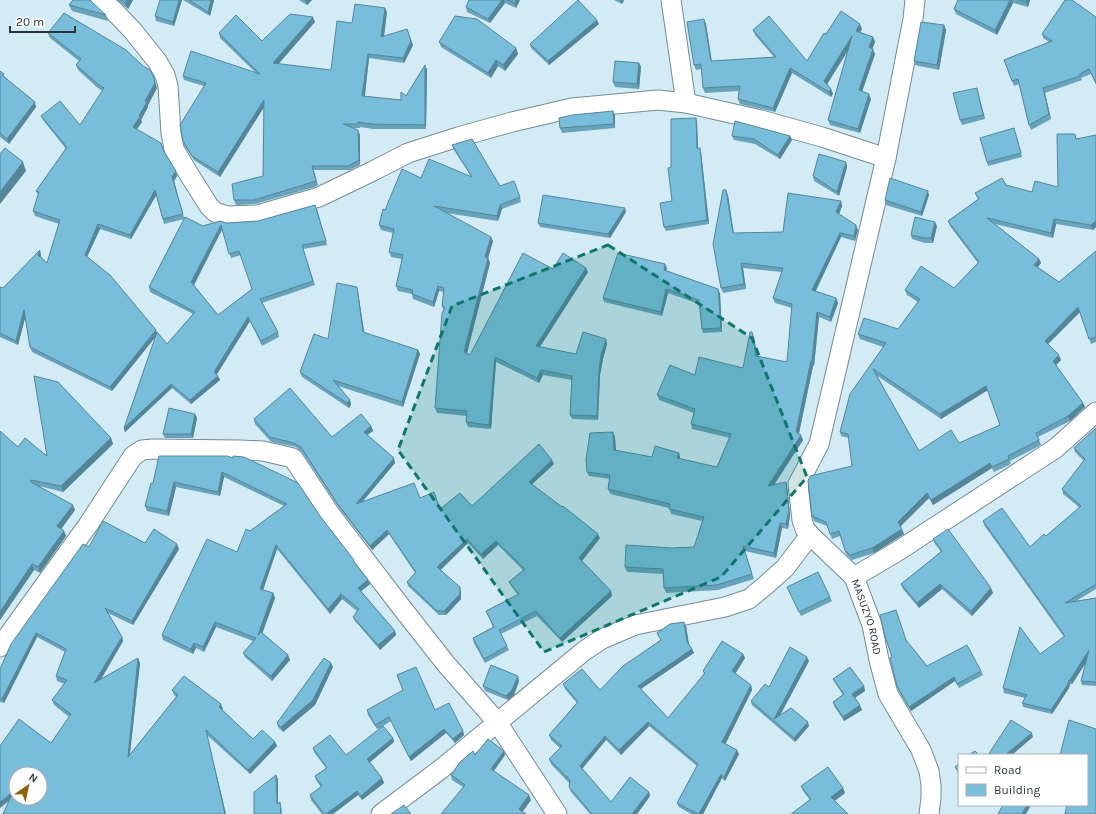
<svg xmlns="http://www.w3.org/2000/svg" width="1096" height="814" font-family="Karla,sans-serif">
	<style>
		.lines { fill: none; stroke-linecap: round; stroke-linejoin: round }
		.minor-casing { stroke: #758b94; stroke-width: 21 }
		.minor { stroke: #fff; stroke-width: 19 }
		.wall { fill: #67a3bb; fill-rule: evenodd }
		.shaded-wall { fill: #548599 }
		.building { fill: #78beda; stroke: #548599; fill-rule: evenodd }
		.marked { fill: #0f766e; fill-opacity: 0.2; stroke: #0f766e; stroke-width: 3; stroke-dasharray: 8 5; stroke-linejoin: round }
		.labels { text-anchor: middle; stroke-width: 3.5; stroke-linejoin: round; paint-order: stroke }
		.street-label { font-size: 11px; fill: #2b3538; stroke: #fff }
	</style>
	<rect width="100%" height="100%" fill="#d3ebf5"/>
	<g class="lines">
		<g class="minor-casing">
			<g id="minor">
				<path d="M 101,0 L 113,10 L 133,31 L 157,61 L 165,75 L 168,86 L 171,133 L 174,149 L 190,176 L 209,206 L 215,212 L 227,216 L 257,215 L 319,197 L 373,171 L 408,153 L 458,137 L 512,122 L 572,108 L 658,100 L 686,103 L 761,120 L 822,137 L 886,158"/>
				<path d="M 671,0 L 686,103"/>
				<path id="s1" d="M 915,0 L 913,19 L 886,158 L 819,444 L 798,484 L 802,520 L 805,529 L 810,535 L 854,577 L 872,625 L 879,660 L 888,694 L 921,750 L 929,771 L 931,785 L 931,798 L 929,814"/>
				<path d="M 854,577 L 898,551 L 1056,448 L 1096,412"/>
				<path d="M 0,647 L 88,525 L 133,456 L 142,450 L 153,449 L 240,450 L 263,451 L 293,458 L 330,514 L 402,608 L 446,664 L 497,722 L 557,814"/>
				<path d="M 381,814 L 441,769 L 584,651 L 602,639 L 635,625 L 725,607 L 749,599 L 766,585 L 785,568 L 810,535"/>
			</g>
		</g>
		<use href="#minor" class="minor"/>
	</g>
	<path class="wall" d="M 117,0 L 133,0 L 128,9 Z
		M 182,0 L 174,26 L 156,21 L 155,16 Z
		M 183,0 L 214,0 L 210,16 Z
		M 299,0 L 312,0 L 307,5 Z
		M 469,0 L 520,0 L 516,8 L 505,3 L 490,23 L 467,12 L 466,7 Z
		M 614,0 L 624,0 L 622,4 Z
		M 958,0 L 1030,0 L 1028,7 L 1013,3 L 997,35 L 956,14 L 954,9 Z
		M 69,5 L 106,15 L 108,21 L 72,11 Z
		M 387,12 L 384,37 L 413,45 L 404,63 L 369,58 L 365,96 L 401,100 L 406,96 L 425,65 L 427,70 L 426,129 L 373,129 L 360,127 L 360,128 L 354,128 L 360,135 L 360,165 L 350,170 L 314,170 L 318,185 L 315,187 L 255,204 L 236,205 L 234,200 L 263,176 L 264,107 L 220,177 L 194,160 L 184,145 L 183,141 L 204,86 L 184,80 L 183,76 L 256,73 L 220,38 L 219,33 L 262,41 L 315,22 L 278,64 L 331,70 L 352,23 Z
		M 1096,17 L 1096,85 L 1091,74 L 1081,78 L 1082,80 L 1045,93 L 1051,119 L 1031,130 L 1029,125 L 1019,84 L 1014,86 L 1004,60 L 1049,42 L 1043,38 L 1042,34 Z
		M 704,19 L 706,24 L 712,61 L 774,57 L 755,35 L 753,30 L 807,61 L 826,34 L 862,29 L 860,32 L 873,37 L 875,42 L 872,49 L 875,54 L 862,91 L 871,99 L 860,133 L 830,125 L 828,120 L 848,50 L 827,84 L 831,89 L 833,94 L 831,97 L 792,73 L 775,112 L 740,104 L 738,99 L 739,91 L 705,93 L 703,88 L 702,69 L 696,70 L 694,65 Z
		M 599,24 L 549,65 L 531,48 L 530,44 Z
		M 944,25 L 946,30 L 939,70 L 915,65 L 914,61 Z
		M 48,33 L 153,75 L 157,88 L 148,105 L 148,107 L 141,120 L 142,122 L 137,129 L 164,151 L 177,176 L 174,181 L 184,218 L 203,226 L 226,223 L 258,221 L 317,209 L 327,245 L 303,249 L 315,285 L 262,303 L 278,332 L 279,337 L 262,346 L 250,321 L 216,374 L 220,380 L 191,404 L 172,388 L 125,432 L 124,428 L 156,336 L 112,391 L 32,352 L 30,347 L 25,317 L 18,345 L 0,337 L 0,287 L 3,288 L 41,255 L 41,257 L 47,263 L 59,224 L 35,216 L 33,211 L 38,195 L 36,191 L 66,149 L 43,120 L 41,116 L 80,125 L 103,91 L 99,89 L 78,70 L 76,65 L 79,61 L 50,38 ZM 156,195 L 164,224 L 184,219 L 149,287 L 150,292 L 193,314 L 167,344 L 157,333 L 156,330 L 87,257 L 100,229 L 131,239 ZM 222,230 L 231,258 L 241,255 L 252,289 L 218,315 L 194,285 Z
		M 439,42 L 516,48 L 518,54 L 505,71 L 498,66 L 491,78 L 441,47 Z
		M 639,63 L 641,67 L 639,89 L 615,87 L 613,82 Z
		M 0,71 L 5,77 L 36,107 L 9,144 L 0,137 Z
		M 978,92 L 985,119 L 962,125 L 960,120 Z
		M 615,115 L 615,128 L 562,133 L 560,128 Z
		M 696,118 L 697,122 L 698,148 L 701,152 L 709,224 L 666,231 L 664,227 L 672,201 L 671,167 Z
		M 1016,133 L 1022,157 L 988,166 L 987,162 Z
		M 1096,135 L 1096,227 L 1093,230 L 1056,224 L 1053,238 L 995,224 L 1039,259 L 1041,263 L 1038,267 L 1059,282 L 1096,251 L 1096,342 L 1091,344 L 1080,312 L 1048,344 L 1061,360 L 1056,365 L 1083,403 L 1085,407 L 1070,421 L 1038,437 L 1041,445 L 1010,461 L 1011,464 L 994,472 L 992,468 L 933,505 L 929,498 L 900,526 L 904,534 L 874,553 L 852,560 L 846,554 L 840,536 L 832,539 L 827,526 L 814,521 L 812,516 L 852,466 L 849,438 L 841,436 L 840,432 L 883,347 L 860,339 L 858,334 L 898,329 L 918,302 L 907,295 L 905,290 L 954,288 L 978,263 L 950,226 L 948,221 L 978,199 L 975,193 L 1006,185 L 1032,192 L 1058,187 L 1077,139 ZM 876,375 L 941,419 L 988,390 L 1000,425 L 959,443 L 919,451 Z
		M 732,136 L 790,136 L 792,140 L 780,159 L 755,144 L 734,140 Z
		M 452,145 L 500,186 L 520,197 L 521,202 L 502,209 L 498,221 L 446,213 L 493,241 L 488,258 L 490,263 L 467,353 L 470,355 L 553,269 L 588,272 L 540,347 L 576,354 L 606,339 L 607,344 L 603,359 L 600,375 L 598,420 L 572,419 L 570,415 L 572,380 L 543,375 L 539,383 L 496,362 L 491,429 L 468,427 L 466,422 L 467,416 L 437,413 L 435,408 L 444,310 L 442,306 L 444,292 L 439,291 L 434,307 L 413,299 L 412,294 L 398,291 L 396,286 L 402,259 L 391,257 L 389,252 L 393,233 L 381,230 L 379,225 L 385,210 L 471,176 L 454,150 Z
		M 846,162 L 847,167 L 839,196 L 814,181 L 813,176 Z
		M 728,195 L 734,233 L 783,232 L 841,201 L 842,206 L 839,214 L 858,230 L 855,241 L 841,237 L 816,291 L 836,298 L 838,303 L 831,322 L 819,317 L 814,366 L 813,366 L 799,434 L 803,440 L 774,485 L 787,487 L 790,515 L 788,529 L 782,528 L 776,558 L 745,551 L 754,579 L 718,590 L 666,593 L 664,588 L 663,574 L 627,572 L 625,567 L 672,548 L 694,547 L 702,521 L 671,514 L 669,508 L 610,494 L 608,489 L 610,479 L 589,476 L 587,472 L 613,432 L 615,437 L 616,451 L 652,457 L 679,453 L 680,457 L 680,459 L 717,467 L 730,438 L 692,429 L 691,424 L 694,413 L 659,400 L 657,395 L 695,375 L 743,368 L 754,337 L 757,356 L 787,362 L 792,308 L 775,303 L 773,298 L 782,272 L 743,268 L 746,289 L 723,293 L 721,288 Z
		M 929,195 L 922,216 L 886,205 L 885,200 Z
		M 626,212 L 610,238 L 540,227 L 538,223 Z
		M 937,226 L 933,243 L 925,243 L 912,239 L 911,235 Z
		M 667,268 L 666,271 L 720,293 L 722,332 L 703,333 L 702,329 L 699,304 L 668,293 L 662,316 L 604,302 L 603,298 Z
		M 357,287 L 358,292 L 364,333 L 418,350 L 420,354 L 403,407 L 338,386 L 350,400 L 351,405 L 349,408 L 302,377 L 300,372 L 328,339 Z
		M 195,414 L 197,418 L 193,438 L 165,438 L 163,434 Z
		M 254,419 L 332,437 L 371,426 L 373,431 L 367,435 L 395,463 L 363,501 L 420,498 L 440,509 L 472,506 L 554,464 L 532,484 L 600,538 L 582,561 L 611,591 L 612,596 L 562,642 L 537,616 L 501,634 L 509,650 L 485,663 L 474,643 L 473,638 L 493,627 L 486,611 L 518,595 L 511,586 L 509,582 L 523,570 L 498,545 L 483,559 L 468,543 L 441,570 L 461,592 L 461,599 L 446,615 L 439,615 L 408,586 L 407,582 L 415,573 L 389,534 L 372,550 L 339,508 L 302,452 L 296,447 L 271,442 L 255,424 Z
		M 1096,428 L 1096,589 L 1076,601 L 1096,598 L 1096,686 L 1082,685 L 1081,681 L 1086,662 L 1072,684 L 1070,684 L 1069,688 L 1052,714 L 1023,707 L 1022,703 L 1025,698 L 1004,693 L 1003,688 L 1064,637 L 984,525 L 983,521 L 1030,547 L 1046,536 L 1080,508 L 1063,494 L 1062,489 L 1084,461 L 1075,452 L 1074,448 Z
		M 0,431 L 18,447 L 47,456 L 111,438 L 113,444 L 63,492 L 39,486 L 75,510 L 61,529 L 64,531 L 66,536 L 40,573 L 34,570 L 0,620 Z
		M 227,456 L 320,516 L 370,584 L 361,591 L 395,631 L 396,635 L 380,650 L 355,621 L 353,617 L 357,611 L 342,599 L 330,614 L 277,549 L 263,590 L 273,593 L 275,598 L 262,633 L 288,655 L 290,660 L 272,681 L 245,657 L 243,653 L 253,641 L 216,627 L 204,652 L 196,648 L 193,654 L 163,640 L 162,635 L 237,552 L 250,531 L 284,506 L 224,477 L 220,496 L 176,487 L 169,516 L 147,511 L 145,506 L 153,483 Z
		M 933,539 L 993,593 L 972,616 L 942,589 L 919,608 L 903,589 L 901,584 L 941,552 L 935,544 Z
		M 145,543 L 179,549 L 133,625 L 108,613 L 122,637 L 123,641 L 101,679 L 140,663 L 130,754 L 176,697 L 174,695 L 172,690 L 223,709 L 222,710 L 253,739 L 275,742 L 277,746 L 250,774 L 207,735 L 226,814 L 3,814 L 9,801 L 0,808 L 51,743 L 69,717 L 54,705 L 52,700 L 65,684 L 57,681 L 56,676 L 65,652 L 37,637 L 4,703 L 0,702 L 0,669 L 89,547 Z
		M 787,587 L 830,597 L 832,601 L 801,616 Z
		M 686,626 L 689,644 L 692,649 L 694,653 L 641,689 L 668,718 L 704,674 L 703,671 L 743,654 L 745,658 L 735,673 L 751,685 L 752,690 L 725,744 L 739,754 L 725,781 L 722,778 L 703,814 L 691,814 L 679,807 L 677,803 L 697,766 L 649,726 L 621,755 L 606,740 L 582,769 L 611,802 L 649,792 L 650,796 L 637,814 L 590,814 L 571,792 L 569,787 L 569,783 L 551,764 L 549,759 L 560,748 L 551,740 L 549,735 L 577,703 L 565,689 L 563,684 L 600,690 L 661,640 L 657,633 Z
		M 906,641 L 927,666 L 981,671 L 983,675 L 959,688 L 955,681 L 911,711 L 898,690 L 897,686 L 892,657 Z
		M 809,661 L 780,715 L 809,726 L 795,742 L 752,705 L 751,701 L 769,687 Z
		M 333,667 L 315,705 L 283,732 L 278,727 L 277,723 Z
		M 833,679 L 864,686 L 865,691 L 855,698 L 862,710 L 844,721 L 834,706 L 833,702 L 843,695 L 835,683 Z
		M 519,681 L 514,695 L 508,700 L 485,691 L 483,686 Z
		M 367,710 L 435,710 L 463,731 L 464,735 L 455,743 L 446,733 L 411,761 L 391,721 L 383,726 L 393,738 L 394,742 L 370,762 L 382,778 L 384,783 L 362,800 L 358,795 L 333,814 L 322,814 L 311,800 L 310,795 L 321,787 L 316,780 L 315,776 L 326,768 L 314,752 L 313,748 L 346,755 L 382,727 L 377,729 L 368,715 Z
		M 475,755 L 505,755 L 494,771 L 531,800 L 522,812 L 463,787 L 452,780 L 451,775 Z
		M 959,764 L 959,774 L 957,771 L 955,767 Z
		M 801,786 L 843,788 L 845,793 L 835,801 L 810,800 L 803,791 Z"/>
	<path class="shaded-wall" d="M 127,0 L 133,0 L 128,9 L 125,3 Z
		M 179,0 L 182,0 L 174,26 L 173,22 Z
		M 211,0 L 214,0 L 210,16 L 208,12 Z
		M 305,0 L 312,0 L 307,5 Z
		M 502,0 L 504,0 L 505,3 L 490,23 L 488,19 Z
		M 516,0 L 520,0 L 516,8 L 515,3 Z
		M 620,0 L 624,0 L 622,4 Z
		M 1010,0 L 1012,0 L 1013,3 L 997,35 L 995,30 Z
		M 1027,0 L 1030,0 L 1028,7 L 1026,2 Z
		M 385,8 L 387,12 L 383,42 L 381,37 Z
		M 313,17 L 315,22 L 275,68 L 273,63 Z
		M 704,19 L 706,24 L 712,66 L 711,61 Z
		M 597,20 L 599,24 L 549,65 L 548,61 Z
		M 860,24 L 862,29 L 858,36 L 856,31 Z
		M 944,25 L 946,30 L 939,70 L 937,65 Z
		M 407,29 L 413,45 L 404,63 L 403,58 Z
		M 852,36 L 854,41 L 826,86 L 824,81 Z
		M 873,37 L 875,42 L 871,52 L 869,47 Z
		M 516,48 L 518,54 L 505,71 L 503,65 Z
		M 873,49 L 875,54 L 861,95 L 859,90 Z
		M 368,54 L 369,58 L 364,101 L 362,96 Z
		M 496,60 L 498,66 L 491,78 L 488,73 Z
		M 639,63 L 641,67 L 639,89 L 637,84 Z
		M 425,65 L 427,70 L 426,129 L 425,125 Z
		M 790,68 L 792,73 L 775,112 L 773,108 Z
		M 153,75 L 157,88 L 148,105 L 148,107 L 141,120 L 142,122 L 135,132 L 133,127 L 145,101 Z
		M 977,88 L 978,92 L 985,119 L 983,115 Z
		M 1043,88 L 1045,93 L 1051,119 L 1049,114 Z
		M 831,89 L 833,94 L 831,97 L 829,92 Z
		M 869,94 L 871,99 L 860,133 L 858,129 Z
		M 264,100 L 266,104 L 220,177 L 218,172 Z
		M 35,102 L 36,107 L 9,144 L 7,139 Z
		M 613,111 L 615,115 L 615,128 L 614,124 Z
		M 696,118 L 697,122 L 698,152 L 697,148 Z
		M 358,130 L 360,135 L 360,165 L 359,160 Z
		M 790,136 L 792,140 L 780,159 L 778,155 Z
		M 700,148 L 701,152 L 709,224 L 707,220 Z
		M 23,162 L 26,171 L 0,204 L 0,192 Z
		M 846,162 L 847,167 L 839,196 L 837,192 Z
		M 176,171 L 177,176 L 174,181 L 184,219 L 172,177 Z
		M 155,190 L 157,194 L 131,239 L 130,235 Z
		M 726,190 L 728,195 L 734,238 L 733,233 Z
		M 928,191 L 929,195 L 922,216 L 921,212 Z
		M 841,201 L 842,206 L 838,217 L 836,212 Z
		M 500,205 L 502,209 L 498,221 L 497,216 Z
		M 625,208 L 626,212 L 610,238 L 608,234 Z
		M 1054,219 L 1056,224 L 1053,238 L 1051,233 Z
		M 1096,221 L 1096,227 L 1093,230 L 1091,225 Z
		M 935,222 L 937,226 L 933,243 L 931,238 Z
		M 98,224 L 100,229 L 86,259 L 85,255 Z
		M 221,225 L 222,229 L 193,287 L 191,282 Z
		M 856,225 L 858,230 L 855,241 L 854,236 Z
		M 840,233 L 841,237 L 814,294 L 812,290 Z
		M 491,237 L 493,241 L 487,262 L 485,257 Z
		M 40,250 L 41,255 L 40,259 L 38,255 Z
		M 488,258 L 490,263 L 466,357 L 464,352 Z
		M 1039,259 L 1041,263 L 1036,269 L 1034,265 Z
		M 741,263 L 743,268 L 746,289 L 744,284 Z
		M 665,264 L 667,268 L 665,274 L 664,270 Z
		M 586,268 L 588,272 L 537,351 L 536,346 Z
		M 438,286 L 439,291 L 434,307 L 433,302 Z
		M 357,287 L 358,292 L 365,337 L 363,332 Z
		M 666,289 L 668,293 L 662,316 L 661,312 Z
		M 718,289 L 720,293 L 722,332 L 721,328 Z
		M 836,298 L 838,303 L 831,322 L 830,317 Z
		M 1078,307 L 1080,312 L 1047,345 L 1045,341 Z
		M 24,310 L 26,315 L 18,345 L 16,341 Z
		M 817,312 L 819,317 L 814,366 L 812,361 Z
		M 248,317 L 250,321 L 216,376 L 214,372 Z
		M 156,330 L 157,335 L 112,391 L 110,387 Z
		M 752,332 L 754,337 L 758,361 L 756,356 Z
		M 606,339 L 607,344 L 603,359 L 600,375 L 598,420 L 597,416 L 599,370 L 601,355 Z
		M 418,350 L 420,354 L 403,407 L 402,402 Z
		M 1059,355 L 1061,360 L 1055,366 L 1053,361 Z
		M 495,357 L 496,362 L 491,429 L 489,425 Z
		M 811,361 L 813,366 L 798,437 L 796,432 Z
		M 541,370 L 543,375 L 539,383 L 537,378 Z
		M 218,376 L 220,380 L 191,404 L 190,400 Z
		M 171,384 L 172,388 L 125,432 L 124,428 Z
		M 986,386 L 988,390 L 941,419 L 940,414 Z
		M 350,400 L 351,405 L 349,408 L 347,403 Z
		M 1083,403 L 1085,407 L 1070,421 L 1068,416 Z
		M 195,414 L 197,418 L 193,438 L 191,434 Z
		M 371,426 L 373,431 L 366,436 L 364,432 Z
		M 613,432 L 615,437 L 616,455 L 614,450 Z
		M 801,435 L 803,440 L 770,491 L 768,486 Z
		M 111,438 L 113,444 L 63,492 L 61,486 Z
		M 679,453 L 680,457 L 679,463 L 677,458 Z
		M 394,458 L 395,463 L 357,508 L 356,504 Z
		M 552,460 L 554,464 L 530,486 L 529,482 Z
		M 990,463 L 992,468 L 933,505 L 931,500 Z
		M 222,472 L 224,477 L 220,496 L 218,492 Z
		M 174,482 L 176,487 L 169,516 L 167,511 Z
		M 786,482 L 787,487 L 790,515 L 788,529 L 786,524 Z
		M 927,493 L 929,498 L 900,527 L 898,522 Z
		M 73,505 L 75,510 L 59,532 L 57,526 Z
		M 780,523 L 782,528 L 776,558 L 774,553 Z
		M 902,529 L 904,534 L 874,553 L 872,548 Z
		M 387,530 L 389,534 L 372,550 L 370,546 Z
		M 64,531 L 66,536 L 40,573 L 38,567 Z
		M 598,534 L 600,538 L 581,562 L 579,558 Z
		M 467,539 L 468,543 L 439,571 L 437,567 Z
		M 496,541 L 498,545 L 483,559 L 481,554 Z
		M 177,544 L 179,549 L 133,625 L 132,621 Z
		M 276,545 L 277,549 L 262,593 L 260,589 Z
		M 32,564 L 34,570 L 0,620 L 0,612 Z
		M 368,580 L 370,584 L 359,593 L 358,588 Z
		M 940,584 L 942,589 L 919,608 L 917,603 Z
		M 460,587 L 461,592 L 461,599 L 446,615 L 444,611 Z
		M 991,588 L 993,593 L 972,616 L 971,611 Z
		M 611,591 L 612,596 L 562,642 L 560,638 Z
		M 273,593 L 275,598 L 260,640 L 258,635 Z
		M 341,594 L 342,599 L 330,614 L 328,609 Z
		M 215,622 L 216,627 L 204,652 L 203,647 Z
		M 684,622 L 686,626 L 689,646 L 687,642 Z
		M 395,631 L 396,635 L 380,650 L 378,645 Z
		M 36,633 L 37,637 L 4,703 L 2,699 Z
		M 122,637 L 123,641 L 96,688 L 94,683 Z
		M 194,643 L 196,648 L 193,654 L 191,649 Z
		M 692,649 L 694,653 L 639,690 L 638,686 Z
		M 1089,650 L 1091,655 L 1072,684 L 1070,680 Z
		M 743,654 L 745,658 L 734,676 L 732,671 Z
		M 288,655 L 290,660 L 272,681 L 271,676 Z
		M 807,657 L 809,661 L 776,723 L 774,719 Z
		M 138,658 L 140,663 L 129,761 L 128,757 Z
		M 331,663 L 333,667 L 315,705 L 283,732 L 281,727 Z
		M 518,676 L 519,681 L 514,695 L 508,700 L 506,696 Z
		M 954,677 L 955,681 L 911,711 L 909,707 Z
		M 1069,680 L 1070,684 L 1069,688 L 1052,714 L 1051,710 Z
		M 751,685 L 752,690 L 724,747 L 722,742 Z
		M 864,686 L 865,691 L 854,698 L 852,694 Z
		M 221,704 L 223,709 L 221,711 L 219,707 Z
		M 860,705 L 862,710 L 844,721 L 843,717 Z
		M 648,722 L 649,726 L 621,755 L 619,750 Z
		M 808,722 L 809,726 L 795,742 L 794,738 Z
		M 444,729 L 446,733 L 411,761 L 409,757 Z
		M 206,730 L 207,735 L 226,814 L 225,814 Z
		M 463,731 L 464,735 L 455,743 L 453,739 Z
		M 1032,733 L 1033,737 L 1012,755 L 1005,755 Z
		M 605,736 L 606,740 L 581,770 L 580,766 Z
		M 393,738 L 394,742 L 369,763 L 367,759 Z
		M 275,742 L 277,746 L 250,774 L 248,770 Z
		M 737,750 L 739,754 L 725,781 L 724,777 Z
		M 504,751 L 505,755 L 492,773 L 491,769 Z
		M 721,774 L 722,778 L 703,814 L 699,814 Z
		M 276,775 L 278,779 L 278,808 L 277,804 Z
		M 382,778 L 384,783 L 362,800 L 361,796 Z
		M 843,788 L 845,793 L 833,802 L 831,797 Z
		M 357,791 L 358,795 L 333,814 L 326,814 Z
		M 13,792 L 14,796 L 0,808 L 0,802 Z
		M 649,792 L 650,796 L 637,814 L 632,814 Z
		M 529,795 L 531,800 L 521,814 L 519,809 Z
		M 280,802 L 281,806 L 282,814 L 281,814 Z
		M 1027,805 L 1029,805 L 1030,807 L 1026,814 L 1022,814 Z"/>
	<path class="building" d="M 73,0 L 90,0 L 92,2 L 106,15 L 69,5 Z
		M 122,0 L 127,0 L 125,3 Z
		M 160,0 L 179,0 L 173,22 L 155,16 Z
		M 189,0 L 211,0 L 208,12 Z
		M 469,0 L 502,0 L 488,19 L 466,7 Z
		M 507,0 L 516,0 L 515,3 Z
		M 578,0 L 597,20 L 548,61 L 530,44 Z
		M 958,0 L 1010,0 L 995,30 L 954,9 Z
		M 1019,0 L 1027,0 L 1026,2 Z
		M 1065,0 L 1072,0 L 1096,17 L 1096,83 L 1089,69 L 1080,74 L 1080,76 L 1043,88 L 1049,114 L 1029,125 L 1018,79 L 1012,81 L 1004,60 L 1052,41 L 1042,34 Z
		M 355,4 L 385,8 L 381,37 L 407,29 L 411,41 L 403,58 L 368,54 L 362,96 L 401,100 L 401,92 L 406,96 L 425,65 L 425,125 L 372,124 L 358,122 L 358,124 L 343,124 L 358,130 L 359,160 L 348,166 L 312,166 L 316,181 L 313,182 L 254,200 L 234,200 L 232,184 L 263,176 L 264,100 L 218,172 L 192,156 L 183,141 L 180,125 L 206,83 L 183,76 L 191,51 L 260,74 L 219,33 L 236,15 L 262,41 L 290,14 L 313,17 L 273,63 L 331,70 L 337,21 L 352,23 Z
		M 841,11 L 860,24 L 856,31 L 873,37 L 869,47 L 873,49 L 859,90 L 869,94 L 858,129 L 828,120 L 852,36 L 824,81 L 831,89 L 829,92 L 790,68 L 773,108 L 738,99 L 740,86 L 703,88 L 701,64 L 694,65 L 687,22 L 704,19 L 711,61 L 776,57 L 753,30 L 769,16 L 807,61 L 824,33 L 826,34 Z
		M 64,13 L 126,50 L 143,66 L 150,70 L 153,75 L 155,83 L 145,101 L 147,102 L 139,116 L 140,117 L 133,127 L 161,143 L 163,150 L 176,171 L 172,177 L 183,214 L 163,219 L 155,190 L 130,235 L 98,224 L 85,255 L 110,275 L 156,330 L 110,387 L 30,347 L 24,310 L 16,341 L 0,333 L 0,287 L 3,288 L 40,250 L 38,255 L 47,263 L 60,220 L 33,211 L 39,192 L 36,191 L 67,147 L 41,116 L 60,101 L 80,125 L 104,88 L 98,84 L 76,65 L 81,59 L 48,33 Z
		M 455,16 L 477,19 L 516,48 L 503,65 L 496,60 L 488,73 L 439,42 Z
		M 921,22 L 944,25 L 937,65 L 914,61 Z
		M 615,61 L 639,63 L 637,84 L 613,82 Z
		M 0,71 L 4,74 L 2,75 L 35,102 L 7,139 L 0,133 Z
		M 977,88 L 983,115 L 960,120 L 953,93 Z
		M 613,111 L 614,124 L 560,128 L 559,118 L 572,115 Z
		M 696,118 L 697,148 L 700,148 L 707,220 L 664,227 L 660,203 L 672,201 L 668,168 L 671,167 L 671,119 Z
		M 735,121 L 790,136 L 778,155 L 754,139 L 732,136 Z
		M 1014,128 L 1021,153 L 987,162 L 980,138 Z
		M 1057,134 L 1075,134 L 1076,139 L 1096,135 L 1096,221 L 1091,225 L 1054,219 L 1051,233 L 987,218 L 1039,259 L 1034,265 L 1059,282 L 1096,251 L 1096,337 L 1089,339 L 1078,307 L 1045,341 L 1059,355 L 1053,361 L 1083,403 L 1068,416 L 1036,433 L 1039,440 L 1008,456 L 1009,459 L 992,467 L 990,463 L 931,500 L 927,493 L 898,522 L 902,529 L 872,548 L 850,555 L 845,550 L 839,531 L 830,534 L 826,522 L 812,516 L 808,481 L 810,476 L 852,466 L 848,434 L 840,432 L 850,394 L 886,343 L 858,334 L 864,318 L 898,329 L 920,299 L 905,290 L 921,266 L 954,288 L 979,262 L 948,221 L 979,199 L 975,193 L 1002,178 L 1006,185 L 1032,192 L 1035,181 L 1058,187 ZM 873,369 L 940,414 L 986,386 L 1000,425 L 959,443 L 951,430 L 919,451 Z
		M 472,139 L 500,186 L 514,181 L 520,197 L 500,205 L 497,216 L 434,206 L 491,237 L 485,257 L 488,258 L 464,352 L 470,355 L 523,253 L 553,269 L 563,253 L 586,268 L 536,346 L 576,354 L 583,332 L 606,339 L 601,355 L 599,370 L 597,416 L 570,415 L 572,376 L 541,370 L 537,378 L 495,357 L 489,425 L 466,422 L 467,411 L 435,408 L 442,313 L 445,307 L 442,306 L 444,288 L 438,286 L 433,302 L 412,294 L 413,290 L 396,286 L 403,255 L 389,252 L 394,229 L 379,225 L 383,209 L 385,210 L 402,169 L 421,178 L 429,159 L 472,177 L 452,145 Z
		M 5,148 L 23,162 L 0,192 L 0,154 Z
		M 819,154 L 846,162 L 837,192 L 813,176 Z
		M 890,178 L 928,191 L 921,212 L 885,200 Z
		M 723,190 L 726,190 L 733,233 L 783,232 L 788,193 L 841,201 L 836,212 L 856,225 L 854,236 L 840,233 L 812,290 L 836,298 L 830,317 L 817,312 L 812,361 L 811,361 L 796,432 L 801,435 L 768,486 L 786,482 L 789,510 L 786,524 L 780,523 L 774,553 L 743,546 L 752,574 L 717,585 L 664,588 L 663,569 L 625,567 L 626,545 L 672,548 L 694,547 L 704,517 L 669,509 L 670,504 L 608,489 L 610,475 L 587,472 L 586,460 L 590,433 L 613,432 L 614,450 L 652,457 L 655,446 L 679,453 L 677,458 L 717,467 L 731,434 L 691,424 L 695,409 L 657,395 L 670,365 L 695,375 L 699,357 L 743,368 L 750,332 L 752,332 L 756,356 L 787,362 L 792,304 L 773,298 L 783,268 L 741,263 L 744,284 L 721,288 L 713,244 Z
		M 543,195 L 625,208 L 608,234 L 538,223 Z
		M 315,205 L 326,241 L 302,245 L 313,281 L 260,299 L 278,332 L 261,341 L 248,317 L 214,372 L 218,376 L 190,400 L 171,384 L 124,428 L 157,332 L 167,344 L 195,312 L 149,287 L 185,217 L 203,226 L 220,221 L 226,223 L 258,221 ZM 221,225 L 229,254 L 239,251 L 252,289 L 218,315 L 191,282 Z
		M 915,217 L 935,222 L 931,238 L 924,238 L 911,235 Z
		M 618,253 L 665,264 L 664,270 L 718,289 L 721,328 L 702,329 L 699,300 L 666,289 L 661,312 L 603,298 Z
		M 337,283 L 357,287 L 363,332 L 418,350 L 402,402 L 333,380 L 350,400 L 347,403 L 300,372 L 314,334 L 328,339 Z
		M 34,376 L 58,382 L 111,438 L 61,486 L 31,480 L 31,482 L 73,505 L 57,526 L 64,531 L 38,567 L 32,564 L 0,612 L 0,431 L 18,447 L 25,438 L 47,456 Z
		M 290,388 L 332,437 L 361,414 L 371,426 L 364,432 L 394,458 L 356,504 L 414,483 L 420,498 L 434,492 L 440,509 L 460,493 L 472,506 L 539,444 L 552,460 L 529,482 L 562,507 L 563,506 L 598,534 L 579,558 L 611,591 L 560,638 L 536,611 L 499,630 L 507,646 L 484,659 L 473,638 L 494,627 L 486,611 L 519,594 L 509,582 L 525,569 L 496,541 L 481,554 L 467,539 L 437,567 L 460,587 L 460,594 L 444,611 L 437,611 L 407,582 L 416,572 L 387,530 L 370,546 L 337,503 L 301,447 L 294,443 L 270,437 L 254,419 Z
		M 169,408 L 195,414 L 191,434 L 163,434 Z
		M 1096,428 L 1096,584 L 1065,603 L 1096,598 L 1096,682 L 1081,681 L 1089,650 L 1070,680 L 1069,680 L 1068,684 L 1051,710 L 1022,703 L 1027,695 L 1003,688 L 1020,627 L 1040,654 L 1065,636 L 983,521 L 1002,508 L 1030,547 L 1044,534 L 1046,536 L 1081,506 L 1062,489 L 1085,459 L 1074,448 Z
		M 159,456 L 227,456 L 233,458 L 233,456 L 244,457 L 298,483 L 320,516 L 354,560 L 353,561 L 368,580 L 358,588 L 395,631 L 378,645 L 353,617 L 359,609 L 341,594 L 328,609 L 276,545 L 260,589 L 273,593 L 258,635 L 261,632 L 288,655 L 271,676 L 243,653 L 256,638 L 215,622 L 203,647 L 194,643 L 191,649 L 162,635 L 207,539 L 237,552 L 246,529 L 250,531 L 287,504 L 222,472 L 218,492 L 174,482 L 167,511 L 145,506 L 151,483 L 153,483 Z
		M 103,521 L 145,543 L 154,529 L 177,544 L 132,621 L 105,608 L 122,637 L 94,683 L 138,658 L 128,757 L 178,695 L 172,690 L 184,676 L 221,704 L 219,707 L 253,739 L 262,730 L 275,742 L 248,770 L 206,730 L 225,814 L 3,814 L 13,792 L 0,802 L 0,746 L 19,719 L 51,743 L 71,714 L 52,700 L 67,680 L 56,676 L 66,649 L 36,633 L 2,699 L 0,698 L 0,669 L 11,644 L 83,544 L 89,547 ZM 16,774 L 40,774 L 40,798 L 16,798 Z
		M 948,529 L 991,588 L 971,611 L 940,584 L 917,603 L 901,584 L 942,551 L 933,539 Z
		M 818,572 L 830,597 L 799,612 L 787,587 Z
		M 896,610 L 906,640 L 927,666 L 967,645 L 981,671 L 957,684 L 954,677 L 909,707 L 897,686 L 890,658 L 892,657 L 885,636 L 880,615 Z
		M 684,622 L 687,642 L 692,649 L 638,686 L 668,718 L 705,673 L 703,671 L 722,641 L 743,654 L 732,671 L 751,685 L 722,742 L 737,750 L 724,777 L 721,774 L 699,814 L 698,814 L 677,803 L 698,764 L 648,722 L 619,750 L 605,736 L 580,766 L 611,802 L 630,777 L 649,792 L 632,814 L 592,814 L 569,787 L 570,780 L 549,759 L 562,746 L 549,735 L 578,702 L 563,684 L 582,669 L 600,690 L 623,666 L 661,640 L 657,633 L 670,624 Z
		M 790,647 L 807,657 L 774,719 L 791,708 L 808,722 L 794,738 L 751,701 L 765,684 L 769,687 Z
		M 324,658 L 331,663 L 313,700 L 281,727 L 277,723 Z
		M 491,665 L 518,676 L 512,690 L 506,696 L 483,686 Z
		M 416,667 L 435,710 L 449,703 L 463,731 L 453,739 L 444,729 L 409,757 L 389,717 L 375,725 L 367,710 L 403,690 L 397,675 Z
		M 850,667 L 864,686 L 852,694 L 860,705 L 843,717 L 833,702 L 844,694 L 833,679 Z
		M 1011,720 L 1032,733 L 1005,755 L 988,755 Z
		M 1069,720 L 1096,729 L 1096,814 L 1065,814 L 1067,805 L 1087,805 L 1087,755 L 1060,755 Z
		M 383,726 L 393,738 L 367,759 L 382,778 L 361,796 L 357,791 L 326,814 L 324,814 L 310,795 L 322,786 L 315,776 L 327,768 L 313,748 L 330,735 L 346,755 Z
		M 488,739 L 504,751 L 491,769 L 529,795 L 519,809 L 526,814 L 441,814 L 465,785 L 451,775 L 460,762 L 473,751 L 475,755 Z
		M 975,751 L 979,755 L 969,755 Z
		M 959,764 L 959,772 L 955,767 Z
		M 828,767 L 843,788 L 831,797 L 848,814 L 791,814 L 811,799 L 801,786 Z
		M 276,775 L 277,804 L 280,802 L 281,814 L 254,814 L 254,792 Z
		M 404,805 L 411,814 L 391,814 Z
		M 1003,805 L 1027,805 L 1022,814 L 998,814 Z"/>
	<path class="marked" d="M 608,245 L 752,338 L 807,477 L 721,577 L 544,652 L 398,450 L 452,306 Z"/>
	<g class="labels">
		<g class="street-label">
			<text dy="4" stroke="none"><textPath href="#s1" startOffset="656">MASUZYO ROAD</textPath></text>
		</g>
	</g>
	<rect x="958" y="754" width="130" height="52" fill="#ffffff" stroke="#aaaeaf"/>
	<rect x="966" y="767" width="20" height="6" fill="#ffffff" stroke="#aaaeaf"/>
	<text x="994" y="774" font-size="12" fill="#2b3538">Road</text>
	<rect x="966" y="784" width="20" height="12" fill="#78beda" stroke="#aaaeaf"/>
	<text x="994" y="794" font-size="12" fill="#2b3538">Building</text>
	<g transform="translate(28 786) rotate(34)"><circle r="19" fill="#ffffff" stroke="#aaaeaf"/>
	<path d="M0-3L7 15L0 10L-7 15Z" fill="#8f610b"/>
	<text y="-6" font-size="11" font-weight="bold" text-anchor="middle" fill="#2b3538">N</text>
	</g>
	<path d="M10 26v6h65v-6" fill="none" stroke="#2b3538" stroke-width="2"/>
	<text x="16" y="26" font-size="12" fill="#2b3538" stroke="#ffffff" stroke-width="3" paint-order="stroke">20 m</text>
</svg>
